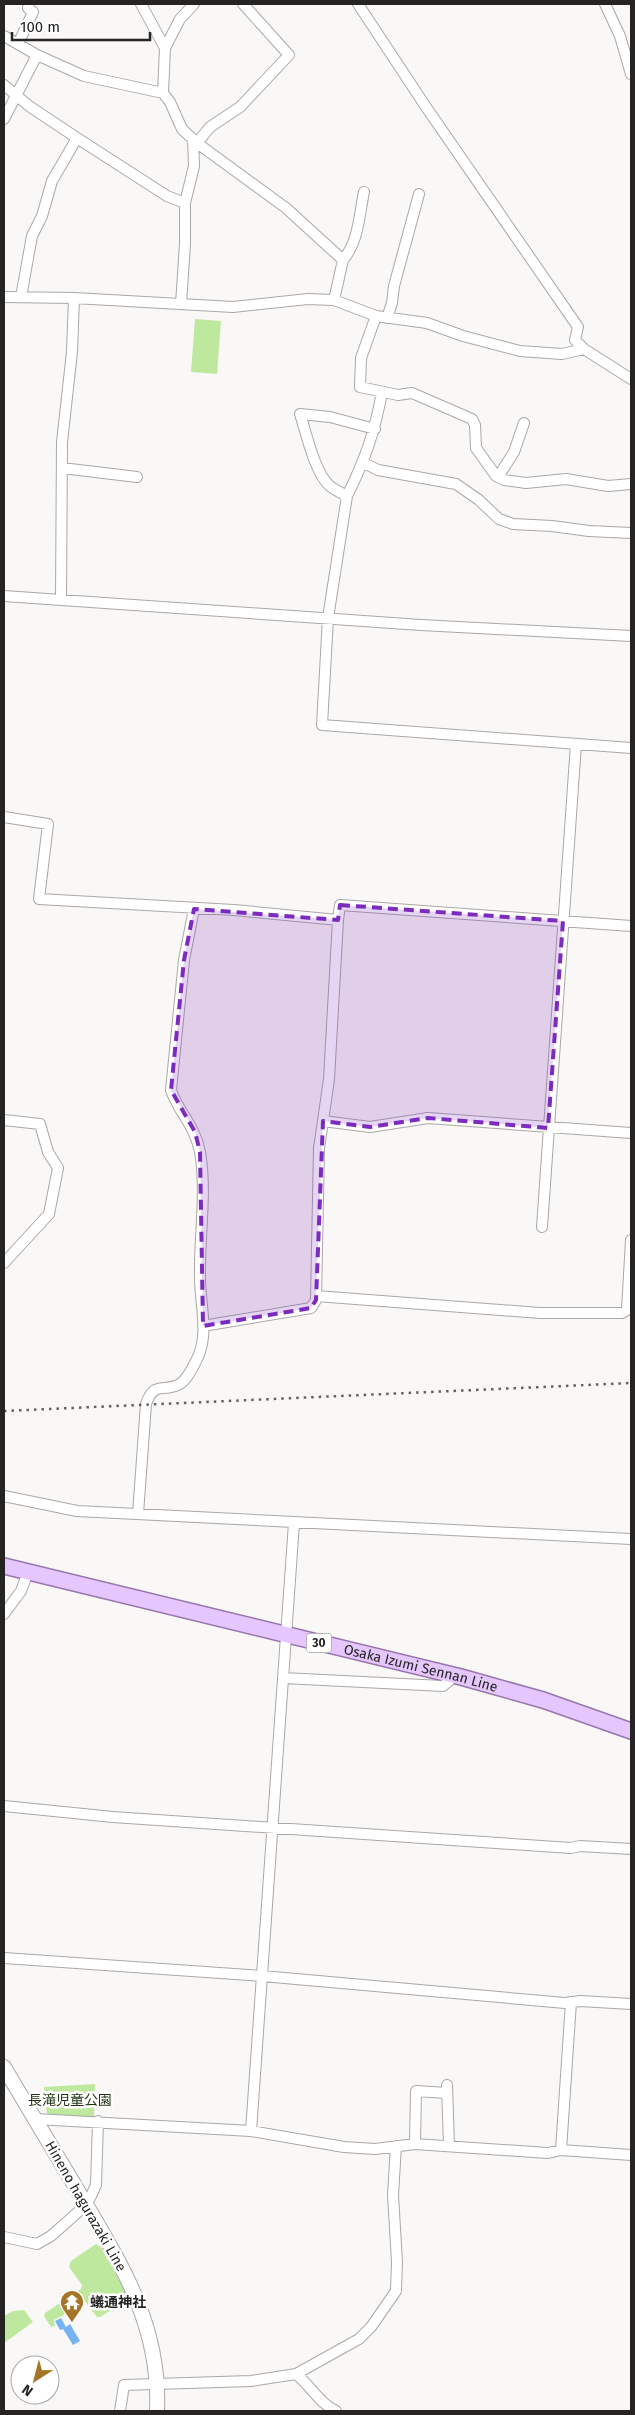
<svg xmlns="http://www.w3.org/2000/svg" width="635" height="2415" font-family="'Fira Sans','Noto Sans JP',sans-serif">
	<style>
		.green { fill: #bde89d }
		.water { fill: #76b3f5 }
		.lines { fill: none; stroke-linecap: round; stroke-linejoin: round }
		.street-casing { stroke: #aaa8a6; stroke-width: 12 }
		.secondary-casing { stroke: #aaa8a6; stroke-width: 16 }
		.primary-casing { stroke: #9775af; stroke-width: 18 }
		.street { stroke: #fff; stroke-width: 10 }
		.secondary { stroke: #fff; stroke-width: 14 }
		.primary { stroke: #e6c7fd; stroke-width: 15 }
		.rail { stroke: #62615f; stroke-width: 2.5; stroke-dasharray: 2.5 5; stroke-linecap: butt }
		.marked { fill: #7b2cbf; fill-opacity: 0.2; stroke: #7b2cbf; stroke-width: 4; stroke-dasharray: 10 6; stroke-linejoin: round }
		.labels { text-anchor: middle; stroke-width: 5; stroke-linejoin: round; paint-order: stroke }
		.shield { fill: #fff; stroke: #666665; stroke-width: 1 }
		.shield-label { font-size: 12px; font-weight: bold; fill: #252423 }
		.street-label { font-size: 14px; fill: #252423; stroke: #fff }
		.park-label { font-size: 14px; fill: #1f3010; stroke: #fff }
		.poi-label { font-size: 14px; font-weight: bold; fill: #252423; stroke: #fff; text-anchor: start }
	</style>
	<rect width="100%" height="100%" fill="#faf8f6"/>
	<path class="green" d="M 195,319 L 221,321 L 217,374 L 191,372 Z
		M 95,2084 L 94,2117 L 47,2114 L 44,2087 Z
		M 96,2244 L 101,2247 L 126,2293 L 117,2300 L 116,2307 L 100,2317 L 97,2317 L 84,2300 L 72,2307 L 67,2306 L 64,2315 L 54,2320 L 55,2326 L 51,2327 L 44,2316 L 45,2313 L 81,2289 L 82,2285 L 69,2267 L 71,2261 Z
		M 24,2310 L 33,2322 L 4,2343 L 4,2316 L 13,2311 Z"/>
	<path class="water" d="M 61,2318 L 66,2327 L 70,2324 L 80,2341 L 73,2345 L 63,2329 L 60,2330 L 55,2321 Z"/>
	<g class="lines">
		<g class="street-casing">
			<path id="street" d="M 141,4 L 165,48
				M 358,4 L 426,107 L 578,327 L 575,340 L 584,349
				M 605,4 L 620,36 L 631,74
				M 4,36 L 37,55 L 84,76 L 163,93 L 170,102 L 182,129 L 197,143 L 286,208 L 343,260 L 334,300 L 376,316 L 427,323 L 463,336 L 520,351 L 562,354 L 584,349 L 631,379
				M 18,44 L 33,12 L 28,8 L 29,4
				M 4,85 L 29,106 L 77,138 L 167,196 L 185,203
				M 163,93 L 165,48 L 180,19 L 194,4
				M 4,119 L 37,55
				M 197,143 L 210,127 L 240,107 L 289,55 L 243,4
				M 343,260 C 359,241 359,215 364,192
				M 4,297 L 74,298 L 233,307 L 308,299 L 334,300
				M 21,297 L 32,236 L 42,216 L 52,181 L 77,138
				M 181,304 L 185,244 L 185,203 L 194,166 L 193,139
				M 376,316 L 361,358 L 360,387 L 398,395 L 412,393 L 472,419 L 475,425 L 476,448 L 496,476 L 504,480 L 526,483 L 566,479 L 608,486 L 631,484
				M 387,318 L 392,303 L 394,286 L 419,194
				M 375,429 L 330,417 L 300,414 C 306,432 315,474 330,486 C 335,490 341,493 347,496 C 365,460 375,431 382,392
				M 364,463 L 378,470 L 456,484 L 479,500 L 499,519 L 513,524 L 552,526 L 589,531 L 631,533
				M 62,468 L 137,477
				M 498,477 L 514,452 L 524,423
				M 347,496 L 328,618 L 322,725 L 631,748
				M 4,596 L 421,625 L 631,636
				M 61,600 L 62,442 L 72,352 L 74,298
				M 4,817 L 48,824 L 39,899 L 234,910 L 338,920 L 329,1079 L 323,1121 L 370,1127 L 428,1118 L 631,1133
				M 338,920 L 340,905 L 631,926
				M 4,1120 L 40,1124 L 48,1152 L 58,1168 L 49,1214 L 4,1263
				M 542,1227 L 576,744
				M 316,1296 L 540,1313 L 622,1313 L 627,1310 L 631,1240
				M 203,1326 L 311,1308 L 316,1300 L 319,1148 L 323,1121
				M 4,1496 L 77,1511 L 631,1539
				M 138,1514 L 146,1404 C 154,1381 162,1392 178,1385 C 187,1381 194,1365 198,1357 C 209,1332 200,1304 200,1278 C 199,1236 207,1193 200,1152 C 195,1125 178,1112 171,1090 L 184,960 L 194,909
				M 4,1614 L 21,1591 L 28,1572
				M 283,1678 L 443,1686 L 455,1676
				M 4,1806 L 113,1817 L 571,1848 L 580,1846 L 631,1849
				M 4,1958 L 262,1976 L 565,2003 L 580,2001 L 631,2004
				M 447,2085 L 449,2146
				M 35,2119 L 251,2131 L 344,2147 L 375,2149 L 415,2144 L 548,2153 L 561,2150 L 631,2155
				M 251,2131 L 294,1523
				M 415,2144 L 416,2091 L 447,2093
				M 561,2150 L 571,2002
				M 4,2237 L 37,2244 L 51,2236 L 86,2205 L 91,2196 L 96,2185 L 98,2121
				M 296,2374 C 311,2386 319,2403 336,2411
				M 120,2411 L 124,2385 L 251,2381 L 296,2374 L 359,2339 L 371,2327 L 396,2291 L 397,2262 L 393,2195 L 396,2146"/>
		</g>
		<g class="secondary-casing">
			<path id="secondary" d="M 4,2067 C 28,2108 53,2149 78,2191 C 120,2262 161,2325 157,2411"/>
		</g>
		<g class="primary-casing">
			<g id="primary">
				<path id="s1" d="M 4,1566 L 461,1677 L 543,1700 L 631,1731"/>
			</g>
		</g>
		<use href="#street" class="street"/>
		<use href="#secondary" class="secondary"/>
		<use href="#primary" class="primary"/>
		<path class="rail" d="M 4,1411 L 631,1383"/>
	</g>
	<path class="marked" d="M 340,905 L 563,921 L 548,1128 L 428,1118 L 370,1127 L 323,1121 L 316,1300 L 311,1308 L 203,1326 L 200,1152 L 195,1132 L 171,1090 L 184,960 L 194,909 L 338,920 Z"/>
	<defs>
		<g id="temple-pin" transform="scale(1.25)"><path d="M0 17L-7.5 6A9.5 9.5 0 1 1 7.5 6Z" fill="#a57529" stroke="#fff"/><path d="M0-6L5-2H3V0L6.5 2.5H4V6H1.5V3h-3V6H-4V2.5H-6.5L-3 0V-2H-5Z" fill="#fff"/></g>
	</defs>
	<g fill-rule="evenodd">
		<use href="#temple-pin" x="72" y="2302"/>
	</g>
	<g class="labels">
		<rect class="shield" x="306.5" y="1633.5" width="25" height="19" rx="4"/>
		<g class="shield-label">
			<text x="319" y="1647">30</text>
		</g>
		<g class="street-label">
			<text dy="5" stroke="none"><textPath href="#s1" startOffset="429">Osaka Izumi Sennan Line</textPath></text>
			<text transform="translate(86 2206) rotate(60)" y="5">Hineno hagurazaki Line</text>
		</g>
		<g class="park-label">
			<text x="70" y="2105">長滝児童公園</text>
		</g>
		<g class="poi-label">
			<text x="90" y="2307">蟻通神社</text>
		</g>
	</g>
	<rect width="635" height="2415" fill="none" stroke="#252423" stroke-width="10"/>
	<g transform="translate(35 2380) rotate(216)"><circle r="24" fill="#ffffff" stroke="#a8a7a7"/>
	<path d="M0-4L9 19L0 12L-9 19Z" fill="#a57529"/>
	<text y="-8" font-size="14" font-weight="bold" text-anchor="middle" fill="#252423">N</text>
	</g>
	<path d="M12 32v8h138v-8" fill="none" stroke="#252423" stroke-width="2.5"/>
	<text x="20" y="32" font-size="15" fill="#252423" stroke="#ffffff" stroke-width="4" paint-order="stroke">100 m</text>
</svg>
